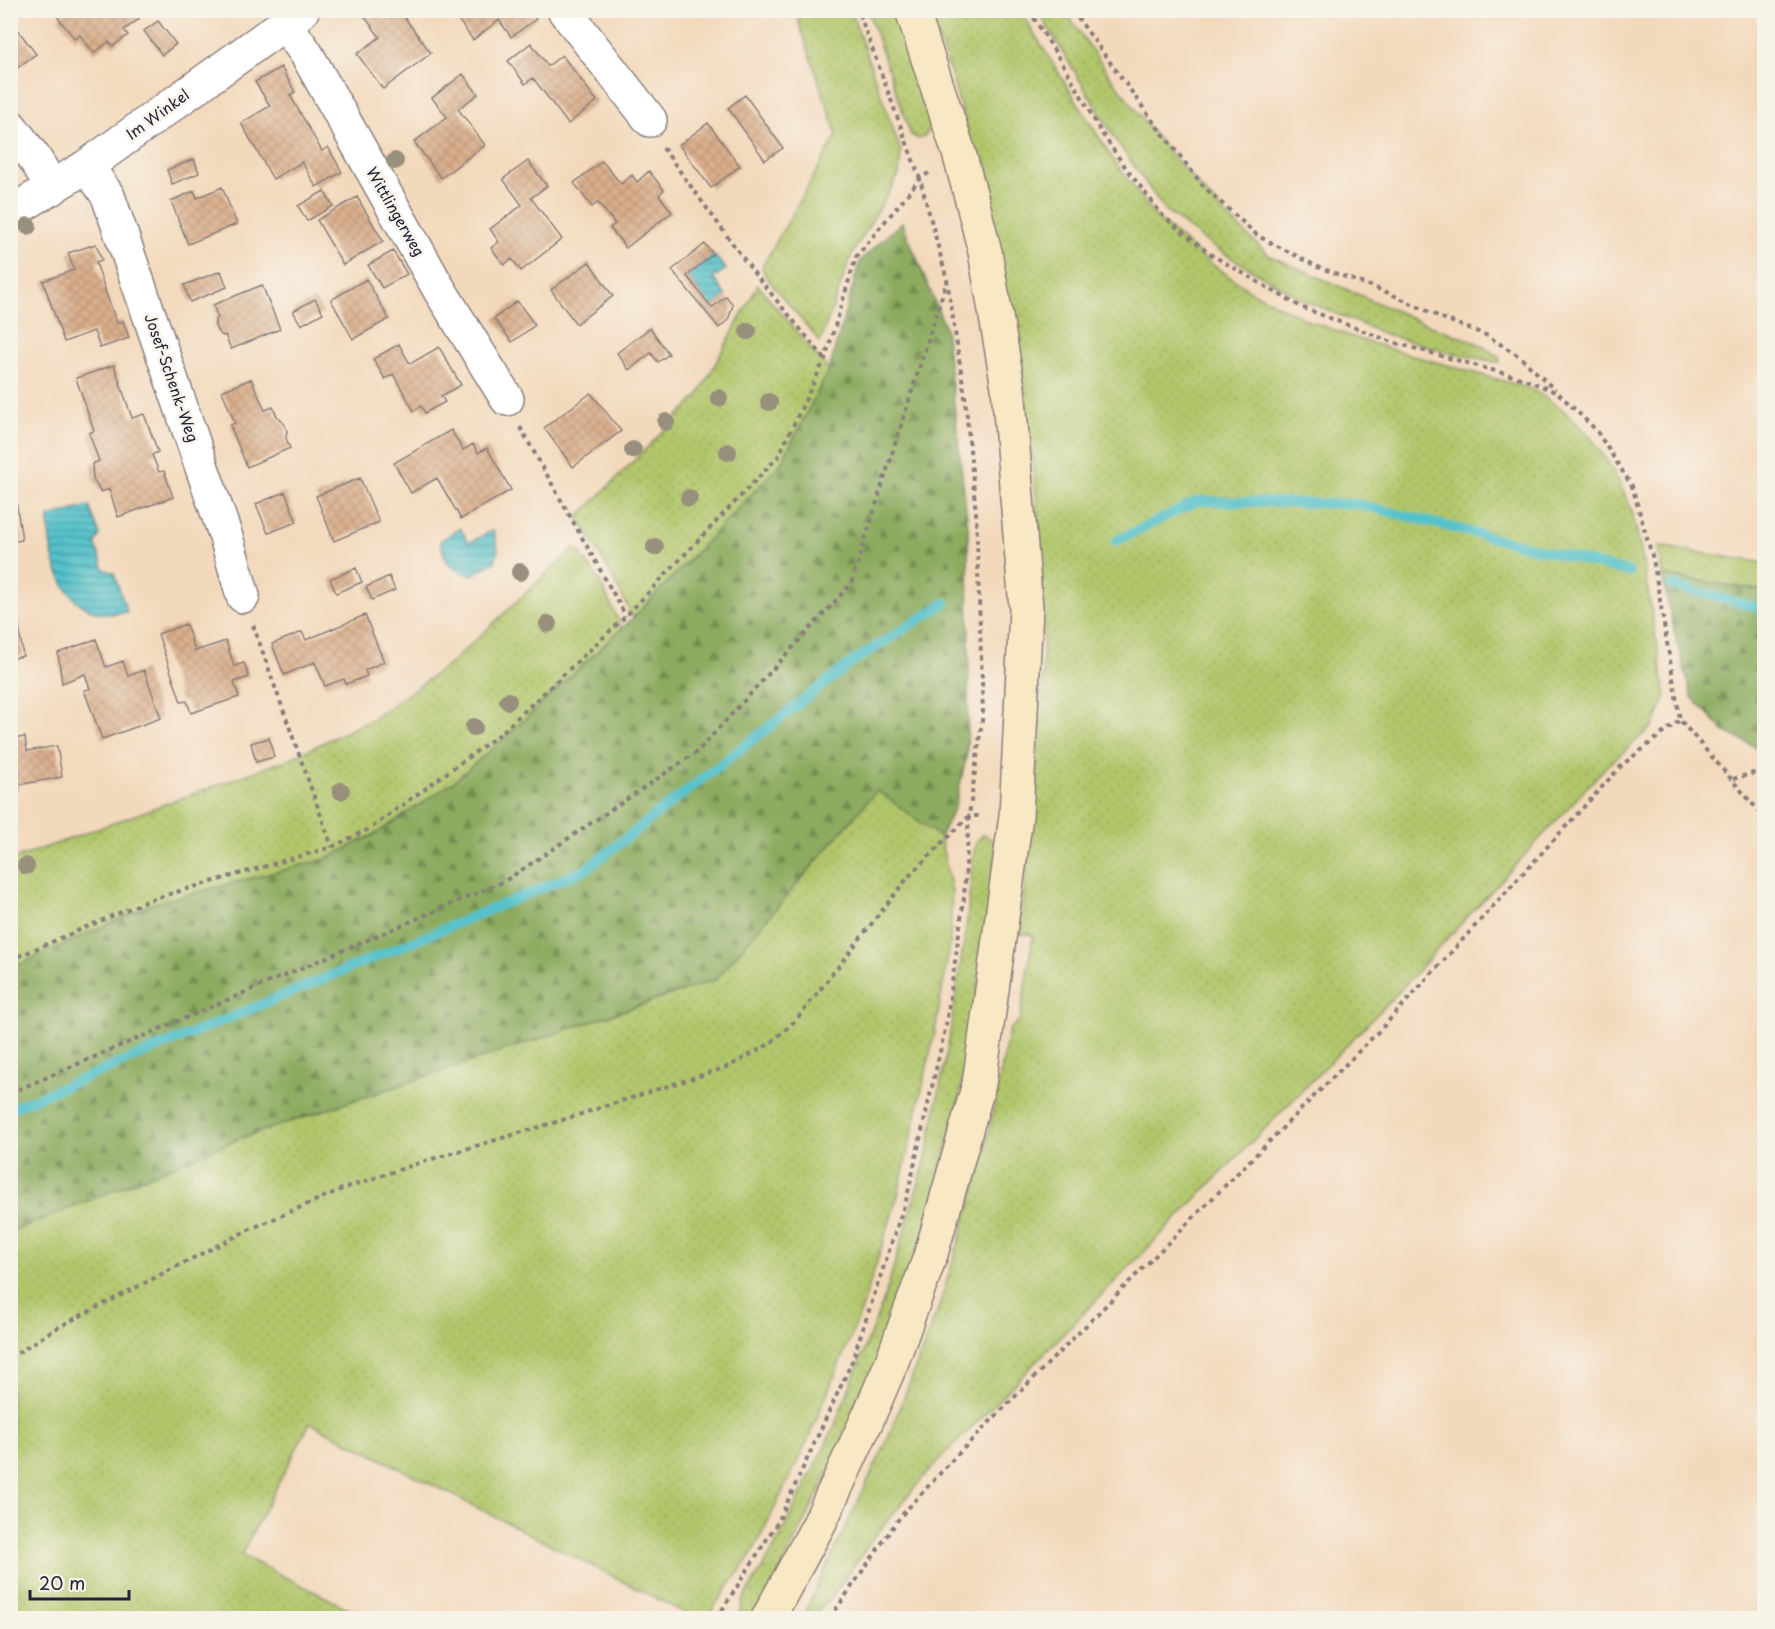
<svg xmlns="http://www.w3.org/2000/svg" width="1775" height="1629" font-family="'Playpen Sans',sans-serif">
	<style>
		.grass { fill: url(#grass-dots); stroke: #6a7453; stroke-width: 1.5 }
		.forest { fill: url(#forest-firs); stroke: #57664d; stroke-width: 1.5 }
		.water { fill: url(#water-rules); stroke: #3b7282; stroke-width: 1.5 }
		.lines { fill: none; stroke-linecap: round; stroke-linejoin: round }
		.stream { stroke: #54c1ca; stroke-width: 10 }
		.building { fill: url(#building-cross-hatch) }
		.minor-casing { stroke: #8a7e7c; stroke-width: 36 }
		.secondary-casing { stroke: #8a7e7c; stroke-width: 36 }
		.path { stroke: #8a7e7c; stroke-width: 4; stroke-dasharray: 4.5 4.5; stroke-linecap: butt }
		.minor { stroke: #fff; stroke-width: 33 }
		.secondary { stroke: #f8e8c3; stroke-width: 33 }
		.tree { fill: #988f7d }
		.labels { text-anchor: middle; stroke-width: 5; stroke-linejoin: round; paint-order: stroke }
		.street-label { font-size: 15px; fill: #22223b; stroke: #f7f3e8 }
	</style>
	<defs>
		<pattern id="grass-dots" width="8" height="8" patternUnits="userSpaceOnUse" patternTransform="scale(1.5)"><rect width="8" height="8" fill="#b1c66b"/><path d="M2 2h.1M6 6h.1" fill="none" stroke="#98aa5e" stroke-width="1.8" stroke-linecap="round"/></pattern>
		<pattern id="forest-firs" width="22" height="20" patternUnits="userSpaceOnUse" patternTransform="scale(1.5)"><rect width="22" height="20" fill="#8cab5f"/><path d="M5 1l3.5 6h-7zM16 11l3.5 6h-7z" fill="#728b50"/></pattern>
		<pattern id="water-rules" width="6" height="5" patternUnits="userSpaceOnUse" patternTransform="scale(1.5)"><rect width="6" height="5" fill="#54c1ca"/><path d="M0 2.5h6" fill="none" stroke="#459ca5"/></pattern>
		<pattern id="building-cross-hatch" width="8" height="8" patternUnits="userSpaceOnUse" patternTransform="scale(1.5)"><rect width="8" height="8" fill="#daaf8c"/><path d="M0 0l8 8M0 8l8-8" fill="none" stroke="#bb967a"/></pattern>
	</defs>
	<rect width="100%" height="100%" fill="#f7f3e8"/>
	<filter id="ink" filterUnits="userSpaceOnUse"><feTurbulence type="fractalNoise" baseFrequency=".0167" numOctaves="2"/><feDisplacementMap in="SourceGraphic" scale="12" xChannelSelector="R" yChannelSelector="G"/><feConvolveMatrix kernelMatrix="1 2 1 2 8 2 1 2 1" color-interpolation-filters="sRGB"/></filter>
	<filter id="wash" filterUnits="userSpaceOnUse"><feTurbulence type="fractalNoise" baseFrequency=".008" numOctaves="4" result="noise"/><feDisplacementMap in="SourceGraphic" scale="24" xChannelSelector="R" yChannelSelector="G"/><feGaussianBlur stdDeviation="1.35" result="paint"/><feColorMatrix in="noise" values="0 0 0 0 0 0 0 0 0 0 0 0 0 0 0 0 0 1.4 0 .05"/><feComposite in="paint" operator="in"/></filter>
	<g filter="url(#wash)">
		<rect width="100%" height="100%" fill="#f3d9bc"/>
		<path class="grass" d="M 795,11 L 851,11 L 901,151 L 899,175 L 852,254 L 820,342 L 766,277 L 762,267 L 837,135 Z
			M 868,11 L 895,11 L 932,118 C 931,128 929,135 919,139 L 911,135 Z
			M 928,11 L 1020,11 L 1112,158 L 1157,218 L 1206,260 L 1252,292 L 1307,320 L 1358,339 L 1418,357 L 1532,389 L 1563,410 L 1590,436 L 1616,475 L 1632,511 L 1641,551 L 1666,697 L 1653,726 L 1604,769 L 1391,1000 L 926,1474 L 874,1537 L 831,1598 L 812,1618 L 802,1618 L 887,1441 L 940,1304 L 983,1162 L 1009,1030 L 1020,1020 L 1033,935 L 1019,933 C 1029,844 1041,754 1043,665 C 1045,561 1033,457 1020,355 L 1014,356 L 967,131 L 951,74 Z
			M 1038,11 L 1065,11 L 1109,75 L 1162,144 L 1222,211 L 1270,256 L 1419,321 L 1479,344 L 1499,357 L 1500,363 L 1448,352 L 1385,334 L 1303,300 L 1213,247 L 1164,209 L 1114,137 Z
			M 758,285 L 829,370 L 780,465 L 633,618 L 609,570 L 578,517 L 698,396 Z
			M 1658,546 L 1764,563 L 1764,591 L 1662,575 Z
			M 575,547 L 598,578 L 622,628 L 509,734 L 452,783 L 377,833 L 326,859 L 11,968 L 11,860 L 289,759 L 374,718 L 451,663 Z
			M 877,790 L 940,837 L 952,892 L 950,945 L 935,1031 L 898,1195 L 861,1312 L 806,1444 L 753,1552 L 706,1618 L 695,1618 L 310,1423 L 241,1555 L 367,1618 L 11,1618 L 11,1230 L 21,1228 L 241,1138 L 715,980 Z
			M 984,834 L 997,844 L 976,1000 L 958,1107 L 917,1262 L 866,1396 L 762,1609 L 751,1618 L 739,1614 L 743,1600 L 776,1545 L 834,1427 L 884,1299 L 926,1158 L 949,1040 L 967,921 L 973,856 L 976,842 Z"/>
		<path class="forest" d="M 902,222 L 945,327 L 968,526 L 969,658 L 967,754 L 955,806 L 940,837 L 877,790 L 715,980 L 241,1138 L 21,1228 L 11,1230 L 11,968 L 155,903 L 326,859 L 377,833 L 452,783 L 509,734 L 633,618 L 780,465 L 829,370 L 860,261 Z
			M 1662,575 L 1764,591 L 1764,751 L 1725,732 L 1692,697 L 1674,631 Z"/>
		<path class="water" d="M 713,254 L 726,269 L 713,278 L 726,296 L 712,308 L 687,276 Z
			M 89,506 L 100,535 L 95,543 L 104,569 L 114,573 L 127,612 C 121,612 114,614 108,614 C 62,611 47,554 49,517 Z
			M 460,528 L 469,543 L 493,530 L 498,549 L 495,562 L 472,575 C 450,571 445,562 440,541 Z"/>
		<g class="lines">
			<path class="stream" d="M 1116,541 L 1197,501 L 1358,504 L 1629,572
				M 1671,585 L 1764,609
				M 10,1109 L 585,870 L 855,660 L 945,603"/>
		</g>
		<g id="blocks">
			<path class="building" d="M 68,10 L 132,10 L 139,19 L 124,30 L 128,35 L 113,46 L 109,42 L 94,53 L 80,35 L 75,39 L 58,18 Z
				M 363,10 L 399,10 L 431,53 L 383,89 L 357,54 L 380,37 L 361,12 Z
				M 451,10 L 529,10 L 536,19 L 511,37 L 499,20 L 473,40 Z
				M 158,21 L 176,44 L 162,55 L 144,31 Z
				M 18,30 L 36,54 L 10,73 L 10,36 Z
				M 531,43 L 548,66 L 562,55 L 597,101 L 568,124 L 533,78 L 525,84 L 508,61 Z
				M 281,67 L 295,92 L 290,95 L 322,151 L 328,147 L 342,172 L 316,187 L 302,162 L 273,179 L 241,123 L 270,106 L 255,82 Z
				M 463,74 L 478,94 L 458,109 L 485,145 L 441,178 L 414,142 L 447,117 L 432,98 Z
				M 745,95 L 783,148 L 765,160 L 728,108 Z
				M 708,123 L 740,166 L 711,188 L 679,145 Z
				M 194,159 L 199,173 L 172,184 L 167,170 Z
				M 528,161 L 547,186 L 531,198 L 562,239 L 521,271 L 512,259 L 504,265 L 491,248 L 499,242 L 490,229 L 522,205 L 503,179 Z
				M 602,161 L 621,184 L 632,175 L 637,182 L 649,171 L 664,190 L 659,195 L 672,212 L 626,248 L 610,228 L 615,224 L 598,202 L 592,207 L 574,183 Z
				M 222,187 L 237,224 L 188,244 L 171,201 L 194,191 L 197,198 Z
				M 324,191 L 333,206 L 307,221 L 298,206 Z
				M 357,197 L 383,241 L 343,265 L 317,220 Z
				M 96,244 L 102,260 L 96,262 L 106,293 L 117,323 L 123,321 L 129,338 L 100,348 L 94,331 L 64,342 L 43,281 L 74,270 L 68,253 Z
				M 705,244 L 713,254 L 687,276 L 712,308 L 726,296 L 733,305 L 728,320 L 719,328 L 672,270 Z
				M 393,251 L 407,274 L 382,288 L 368,265 Z
				M 589,262 L 613,296 L 576,324 L 551,290 Z
				M 221,271 L 227,287 L 190,302 L 184,285 Z
				M 366,279 L 389,319 L 353,339 L 331,300 Z
				M 262,285 L 280,329 L 231,349 L 225,335 L 223,336 L 218,332 L 215,326 L 215,319 L 218,318 L 213,305 Z
				M 315,299 L 323,313 L 301,325 L 293,311 Z
				M 517,301 L 535,325 L 512,342 L 494,319 Z
				M 650,328 L 669,354 L 658,362 L 651,353 L 629,370 L 617,353 Z
				M 399,344 L 410,364 L 439,347 L 461,385 L 441,396 L 445,402 L 425,413 L 421,406 L 414,411 L 393,374 L 385,379 L 373,359 Z
				M 114,365 L 132,418 L 144,414 L 158,452 L 152,455 L 159,472 L 164,471 L 173,497 L 118,517 L 109,489 L 101,492 L 93,479 L 92,464 L 99,461 L 89,433 L 94,431 L 76,378 Z
				M 251,379 L 265,410 L 273,407 L 277,416 L 285,425 L 287,431 L 286,438 L 290,448 L 247,467 L 230,425 L 235,423 L 222,391 Z
				M 591,393 L 621,431 L 573,467 L 544,428 Z
				M 451,430 L 463,450 L 473,444 L 478,453 L 487,448 L 511,490 L 461,519 L 437,478 L 411,493 L 394,463 Z
				M 360,478 L 379,522 L 334,541 L 316,496 Z
				M 285,492 L 297,522 L 268,533 L 256,504 Z
				M 10,501 L 16,501 L 22,540 L 10,542 Z
				M 356,568 L 362,582 L 336,593 L 330,579 Z
				M 389,576 L 395,590 L 372,600 L 366,587 Z
				M 16,607 L 23,656 L 10,659 L 10,608 Z
				M 365,615 L 384,662 L 365,670 L 367,676 L 346,684 L 344,679 L 325,686 L 315,662 L 284,675 L 272,644 L 302,632 L 306,640 Z
				M 186,624 L 195,651 L 226,641 L 234,666 L 244,663 L 249,677 L 234,682 L 239,697 L 191,713 L 187,701 L 181,702 L 158,634 Z
				M 96,639 L 106,667 L 123,661 L 128,676 L 144,670 L 161,718 L 102,739 L 84,690 L 90,689 L 85,674 L 62,683 L 58,653 Z
				M 25,737 L 27,751 L 57,746 L 62,777 L 18,785 L 18,789 L 10,791 L 10,739 Z
				M 269,738 L 274,757 L 256,762 L 251,743 Z"/>
		</g>
	</g>
	<g filter="url(#ink)">
		<use href="#blocks" fill-opacity="0" stroke="#8a7e7c" stroke-width="1.5"/>
		<g class="lines">
			<g class="minor-casing">
				<path id="minor" d="M 564,10 L 650,120
					M 285,24 L 306,53 L 439,289 L 507,399
					M 10,126 L 33,156 L 53,188
					M 87,166 L 108,196 L 226,537 L 243,596
					M 10,213 L 87,166 L 302,11"/>
			</g>
			<g class="secondary-casing">
				<path id="secondary" d="M 768,1618 L 819,1524 L 867,1420 L 891,1364 L 931,1254 L 979,1084 L 1016,816 L 1026,608 L 1008,387 L 985,252 L 973,204 L 959,153 L 912,10"/>
			</g>
			<path class="path" d="M 1029,10 L 1073,81 L 1101,132 L 1126,168 L 1163,216 L 1210,254 L 1301,307 L 1392,342 L 1524,379 L 1558,393 L 1596,430 L 1632,486 L 1653,559 L 1680,720 L 1764,817
				M 1072,10 L 1155,124 L 1204,187 L 1258,236 L 1318,267 L 1389,293 L 1442,318 L 1486,335 L 1519,356 L 1555,390
				M 663,148 L 754,273 L 825,359
				M 520,427 L 626,616
				M 253,625 L 332,847
				M 1733,779 L 1764,770
				M 10,960 L 149,900 L 332,847 L 371,828 L 500,734 L 626,616 L 778,457 L 825,359 L 856,257 L 920,179 L 930,172
				M 10,1093 L 505,881 L 697,752 L 851,584 L 946,283
				M 10,1358 L 53,1330 L 246,1231 L 342,1189 L 422,1162 L 556,1122 L 730,1066 L 771,1043 L 797,1019 L 909,876 L 969,816 L 983,816
				M 717,1618 L 779,1520 L 851,1364 L 907,1197 L 946,1025 L 964,898 L 969,816 L 983,713 L 976,513 L 965,397 L 947,280 L 920,179 L 858,10
				M 830,1618 L 900,1517 L 955,1457 L 1382,1028 L 1622,765 L 1680,720"/>
			<use href="#minor" class="minor"/>
			<use href="#secondary" class="secondary"/>
		</g>
		<g class="tree">
			<circle cx="395" cy="161" r="9"/>
			<circle cx="28" cy="226" r="9"/>
			<circle cx="748" cy="331" r="9"/>
			<circle cx="719" cy="398" r="9"/>
			<circle cx="769" cy="402" r="9"/>
			<circle cx="666" cy="422" r="9"/>
			<circle cx="633" cy="450" r="9"/>
			<circle cx="728" cy="452" r="9"/>
			<circle cx="689" cy="498" r="9"/>
			<circle cx="655" cy="547" r="9"/>
			<circle cx="520" cy="572" r="9"/>
			<circle cx="548" cy="624" r="9"/>
			<circle cx="508" cy="701" r="9"/>
			<circle cx="474" cy="727" r="9"/>
			<circle cx="341" cy="791" r="9"/>
			<circle cx="26" cy="866" r="9"/>
		</g>
	</g>
	<g class="labels">
		<g class="street-label">
			<text transform="translate(158 115) rotate(-36)" y="5">Im Winkel</text>
			<text transform="translate(395 212) rotate(60)" y="5">Wittlingerweg</text>
			<text transform="translate(171 378) rotate(71)" y="5">Josef-Schenk-Weg</text>
		</g>
	</g>
	<rect width="1775" height="1629" fill="none" stroke="#f7f3e8" stroke-width="36"/>
	<path d="M30 1590v9h99v-9" fill="none" stroke="#22223b" stroke-width="3"/>
	<text x="39" y="1590" font-size="18" fill="#22223b" stroke="#f7f3e8" stroke-width="4.5" paint-order="stroke">20 m</text>
</svg>
